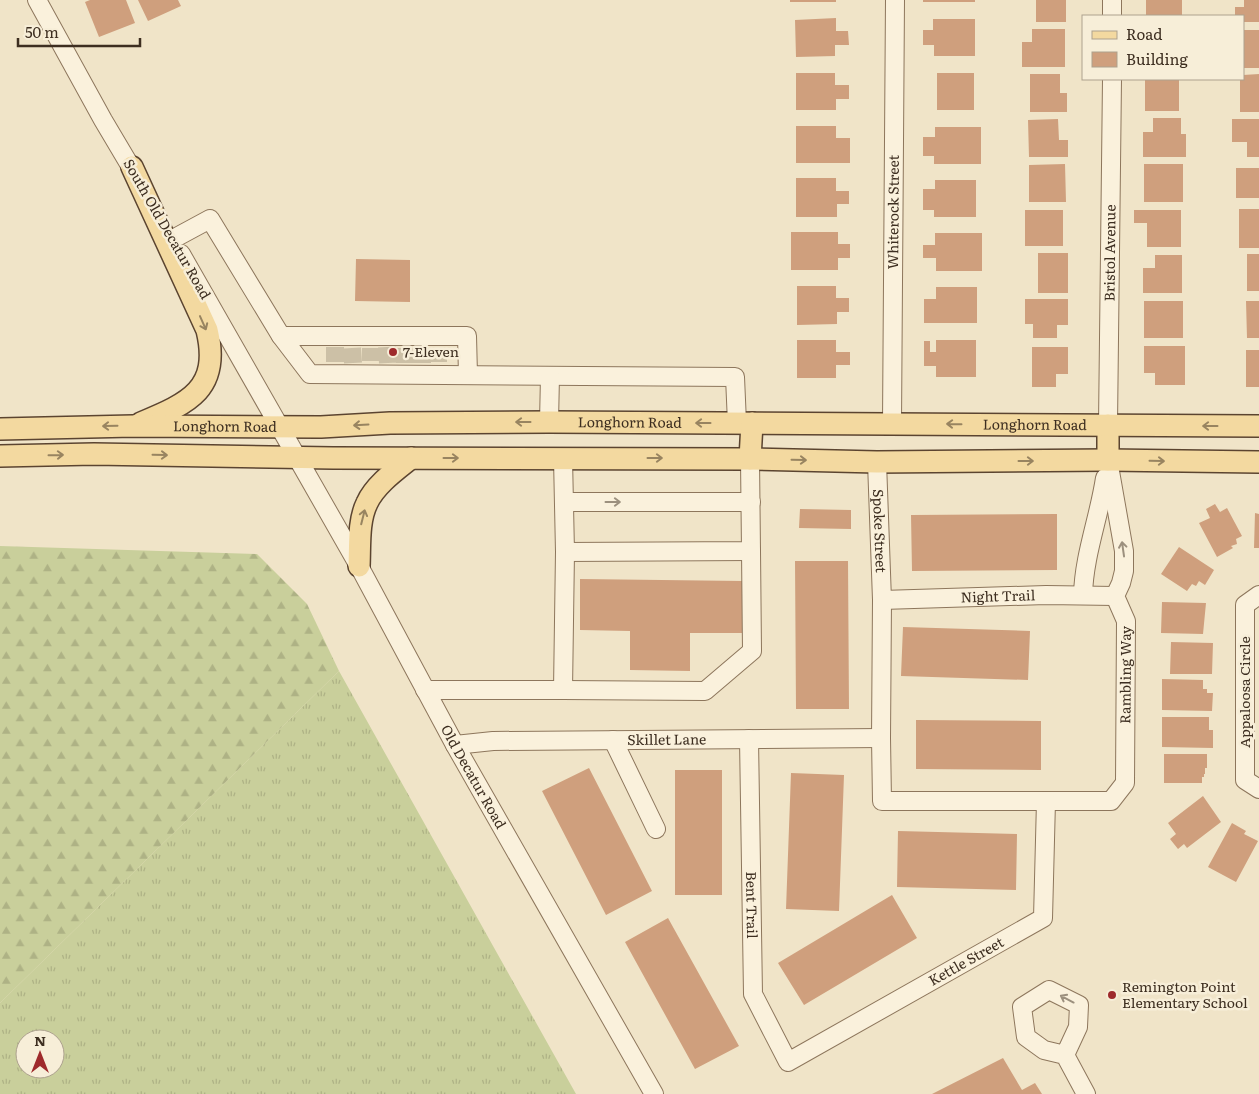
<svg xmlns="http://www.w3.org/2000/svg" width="1259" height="1094" font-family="Literata,serif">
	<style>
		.grass { fill: url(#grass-tufts); fill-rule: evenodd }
		.forest { fill: url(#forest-firs) }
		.building { fill: #cf9f7d }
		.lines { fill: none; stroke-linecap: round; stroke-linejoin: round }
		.minor-tunnel { stroke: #ccc0a6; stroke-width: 18; stroke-dasharray: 18 9; stroke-linecap: butt }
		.minor-casing { stroke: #8d765c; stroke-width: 20 }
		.major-casing { stroke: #5b4430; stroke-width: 24 }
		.minor { stroke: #faf1dc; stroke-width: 18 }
		.major { stroke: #f3d9a0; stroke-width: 21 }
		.oneway { stroke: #988460 }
		.oneway2 { stroke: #9c907e }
		.poi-dot { fill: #9e2a2b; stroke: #f7eed8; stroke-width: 2 }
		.labels { text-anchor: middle; stroke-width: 5; stroke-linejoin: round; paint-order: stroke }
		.street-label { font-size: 14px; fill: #3d2e20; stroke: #f7eed8 }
		.poi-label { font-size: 14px; fill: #3d2e20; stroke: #f7eed8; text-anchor: start }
	</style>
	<defs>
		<pattern id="grass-tufts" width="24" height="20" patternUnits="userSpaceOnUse" patternTransform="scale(1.25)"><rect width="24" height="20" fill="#c9cf9b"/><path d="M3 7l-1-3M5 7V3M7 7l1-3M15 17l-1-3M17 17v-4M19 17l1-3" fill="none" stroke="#aeb285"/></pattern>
		<pattern id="forest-firs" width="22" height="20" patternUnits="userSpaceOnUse" patternTransform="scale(1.25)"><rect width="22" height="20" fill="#c9cf9b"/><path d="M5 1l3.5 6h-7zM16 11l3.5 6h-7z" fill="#aeb285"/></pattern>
	</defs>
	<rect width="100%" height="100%" fill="#f0e4c8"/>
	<path class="grass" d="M 339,671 L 576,1094 L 0,1094 L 0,1003 ZM 25,1039 L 55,1039 L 55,1069 L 25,1069 Z"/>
	<path class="forest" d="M 0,546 L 257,554 L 307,604 L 339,671 L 0,1003 Z"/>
	<path class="building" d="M 90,0 L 126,0 L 135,23 L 99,37 L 85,2 Z
		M 138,0 L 178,0 L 181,6 L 148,21 Z
		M 790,0 L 836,0 L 836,2 L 790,2 Z
		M 923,0 L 975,0 L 975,2 L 923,2 Z
		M 1036,0 L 1066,0 L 1066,22 L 1036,22 Z
		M 1146,0 L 1182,0 L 1182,16 L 1146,16 Z
		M 1244,0 L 1259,0 L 1259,22 L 1243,22 L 1243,16 L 1235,16 L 1235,7 L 1244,7 Z
		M 836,18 L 836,31 L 848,31 L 849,45 L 835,45 L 835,56 L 796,57 L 795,20 Z
		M 933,19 L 975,19 L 975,56 L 934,56 L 934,45 L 923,45 L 923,30 L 933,30 Z
		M 1032,29 L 1065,29 L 1065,67 L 1022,67 L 1022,42 L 1032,42 Z
		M 1243,30 L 1259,30 L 1259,68 L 1243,68 Z
		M 796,73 L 835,73 L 835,85 L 849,85 L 849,99 L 836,99 L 836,110 L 796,110 Z
		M 937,73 L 974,73 L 974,110 L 937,110 Z
		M 1030,74 L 1060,74 L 1060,93 L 1067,93 L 1067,112 L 1030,112 Z
		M 1259,74 L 1259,112 L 1240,112 L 1240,79 L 1243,79 L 1243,75 Z
		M 1145,79 L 1179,79 L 1179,111 L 1145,111 Z
		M 1153,118 L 1181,118 L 1181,134 L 1186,134 L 1186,157 L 1143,157 L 1143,132 L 1153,132 Z
		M 1058,119 L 1059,140 L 1068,140 L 1068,157 L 1029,157 L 1028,120 Z
		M 1232,119 L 1259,119 L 1259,157 L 1247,157 L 1247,142 L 1232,142 Z
		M 796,126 L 836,126 L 836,138 L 850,138 L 850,163 L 796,163 Z
		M 935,127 L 981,127 L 981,164 L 934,164 L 934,156 L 923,156 L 923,137 L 935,137 Z
		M 1065,164 L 1066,202 L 1029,202 L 1029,165 Z
		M 1144,164 L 1183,164 L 1183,202 L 1144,202 Z
		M 1236,168 L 1259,168 L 1259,198 L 1236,198 Z
		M 796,178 L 836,178 L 836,191 L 849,191 L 849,204 L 837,204 L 837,217 L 796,217 Z
		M 935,180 L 976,180 L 976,217 L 934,217 L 934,210 L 923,210 L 923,189 L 935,189 Z
		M 1239,209 L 1259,209 L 1259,248 L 1239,248 Z
		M 1025,210 L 1063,210 L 1063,246 L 1025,246 Z
		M 1134,210 L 1181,210 L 1181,247 L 1147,247 L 1147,223 L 1134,223 Z
		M 791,232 L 838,232 L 838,244 L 850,244 L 850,258 L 838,258 L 838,270 L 791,270 Z
		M 935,233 L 982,233 L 982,271 L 936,271 L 936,258 L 923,258 L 923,245 L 935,245 Z
		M 1038,253 L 1068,253 L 1068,293 L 1038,293 Z
		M 1247,254 L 1259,254 L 1259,291 L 1247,291 Z
		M 1155,255 L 1182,255 L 1182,293 L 1143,293 L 1143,268 L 1155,268 Z
		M 356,259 L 410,260 L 410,302 L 355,301 Z
		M 797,286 L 836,286 L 836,298 L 849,298 L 849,312 L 837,312 L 837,324 L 797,325 Z
		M 936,287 L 977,287 L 977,323 L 924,323 L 924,299 L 936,299 Z
		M 1025,299 L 1068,299 L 1068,325 L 1057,325 L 1057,338 L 1033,338 L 1033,324 L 1025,324 Z
		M 1144,301 L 1183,301 L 1183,338 L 1144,338 Z
		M 1246,301 L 1259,301 L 1259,338 L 1247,338 Z
		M 797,340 L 836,340 L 836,352 L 850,352 L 850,365 L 836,365 L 836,378 L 797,378 Z
		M 936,340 L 976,340 L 976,377 L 936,377 L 936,366 L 924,366 L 924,341 L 930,341 L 930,352 L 936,352 Z
		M 1144,346 L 1185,346 L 1185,385 L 1155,385 L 1155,373 L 1144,373 Z
		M 1032,347 L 1068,347 L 1068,374 L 1056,374 L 1056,387 L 1032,387 Z
		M 1246,350 L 1259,350 L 1259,387 L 1246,387 Z
		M 1215,504 L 1220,512 L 1227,508 L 1242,536 L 1236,539 L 1237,544 L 1231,546 L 1233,548 L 1217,557 L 1199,523 L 1210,518 L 1206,509 Z
		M 800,509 L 851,510 L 851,529 L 799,528 Z
		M 1255,513 L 1259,514 L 1259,548 L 1254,548 Z
		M 1057,514 L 1057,570 L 912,571 L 911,515 Z
		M 1179,547 L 1214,570 L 1205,585 L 1199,581 L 1196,586 L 1192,584 L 1187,591 L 1161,574 Z
		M 795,561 L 848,561 L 849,709 L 796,709 Z
		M 580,579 L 743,581 L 742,633 L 690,633 L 690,671 L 630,670 L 630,631 L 580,630 Z
		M 1162,602 L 1206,603 L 1203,634 L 1161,633 Z
		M 903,627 L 1030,631 L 1028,680 L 901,676 Z
		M 1171,642 L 1213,643 L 1212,674 L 1170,674 Z
		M 1162,679 L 1203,680 L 1203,689 L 1207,689 L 1207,693 L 1213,693 L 1212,711 L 1162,710 Z
		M 1162,717 L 1209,717 L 1209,730 L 1213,730 L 1213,748 L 1162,747 Z
		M 916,720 L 1041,721 L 1041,770 L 916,769 Z
		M 1164,754 L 1207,754 L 1207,768 L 1205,768 L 1205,774 L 1204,774 L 1204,777 L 1202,777 L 1202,783 L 1164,783 Z
		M 589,768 L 652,891 L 606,915 L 542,791 Z
		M 675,770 L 722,770 L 722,895 L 675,895 Z
		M 791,773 L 844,775 L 839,911 L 786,909 Z
		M 1203,796 L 1221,822 L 1187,848 L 1184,844 L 1178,849 L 1170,839 L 1176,834 L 1168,823 Z
		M 1232,823 L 1246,831 L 1244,834 L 1258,841 L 1236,882 L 1208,867 Z
		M 898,831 L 1017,834 L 1016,890 L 897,887 Z
		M 892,895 L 917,938 L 804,1005 L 778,963 Z
		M 668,918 L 739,1046 L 695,1069 L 625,942 Z
		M 1003,1058 L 1022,1090 L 1035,1083 L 1042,1094 L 932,1094 Z"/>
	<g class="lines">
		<path class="minor-tunnel" d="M 335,347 L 335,362
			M 387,347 L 388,363
			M 352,348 L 353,363
			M 405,348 L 405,363
			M 422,348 L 422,363
			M 438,348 L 438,362
			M 371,361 L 371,348"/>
		<g class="minor-casing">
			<g id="minor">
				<path d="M 37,0 L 103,120 L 138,179"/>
				<path d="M 1112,16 L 1112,0"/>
				<path d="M 173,239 L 210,219 L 281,336 L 310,374 L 735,377 L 737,423"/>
				<path id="s1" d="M 181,254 L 359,566 L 455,745 L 654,1094"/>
				<path d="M 281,336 L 467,336 L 468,375"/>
				<path d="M 549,422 L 550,376"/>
				<path id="s2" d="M 892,423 L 895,0"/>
				<path id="s3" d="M 1108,425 L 1112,79"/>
				<path d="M 563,458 L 565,552 L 751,551 L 750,459"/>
				<path id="s4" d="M 877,462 L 882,600 L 881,738 L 882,801 L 1111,801 L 1125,783 L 1126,621 L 1115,596 L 1121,583 L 1124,571 L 1124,551 L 1108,460"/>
				<path d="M 564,502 L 751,502"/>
				<path d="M 1083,595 C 1084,555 1099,518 1105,478"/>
				<path d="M 1259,595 L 1245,605 L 1245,780 L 1259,789"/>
				<path id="s5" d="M 882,600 L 1046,595 L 1115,596"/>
				<path d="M 425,690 L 563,690 L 565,552"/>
				<path d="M 563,690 L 705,691 L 752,651 L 751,551"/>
				<path id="s6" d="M 749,739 L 753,994 L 788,1062 L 1043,918 L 1046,801"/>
				<path d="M 613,740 L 656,829"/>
				<path id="s7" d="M 455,745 L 493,741 L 881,738"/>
				<path d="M 1065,1055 L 1078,1027 L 1079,1005 L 1049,990 L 1022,1007 L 1026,1037 L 1044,1050 L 1065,1055 L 1086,1094"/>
			</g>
		</g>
		<g class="major-casing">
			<g id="major">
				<path d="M 132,167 L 207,330 C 221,389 189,403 141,423"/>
				<path d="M 1108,425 L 1108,460"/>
				<path id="s8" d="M 0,429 L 133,426 L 321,427 L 390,423 L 549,422 L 1259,426"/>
				<path d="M 0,456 L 94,454 L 333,458 L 750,459 L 877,462 L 1108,460 L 1259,462"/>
				<path d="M 750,459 L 752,423"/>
				<path d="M 359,566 C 360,546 358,521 367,503 C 375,485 396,470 411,458"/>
			</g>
		</g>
		<use href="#minor" class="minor"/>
		<use href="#major" class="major"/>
	</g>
	<defs><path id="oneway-shaft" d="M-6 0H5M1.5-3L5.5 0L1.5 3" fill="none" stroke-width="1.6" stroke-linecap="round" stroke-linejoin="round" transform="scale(1.25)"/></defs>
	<g class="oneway">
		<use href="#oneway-shaft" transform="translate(203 323) rotate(66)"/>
		<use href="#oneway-shaft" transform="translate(523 422) rotate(180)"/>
		<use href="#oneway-shaft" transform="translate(703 423) rotate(-180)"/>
		<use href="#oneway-shaft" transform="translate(954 424) rotate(-179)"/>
		<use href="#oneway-shaft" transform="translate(361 425) rotate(177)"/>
		<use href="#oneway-shaft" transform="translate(110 426) rotate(179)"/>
		<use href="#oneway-shaft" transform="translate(1210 426) rotate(-180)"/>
		<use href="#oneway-shaft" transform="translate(56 455) rotate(-1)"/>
		<use href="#oneway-shaft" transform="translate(160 455) rotate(1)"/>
		<use href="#oneway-shaft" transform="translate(451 458)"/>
		<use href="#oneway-shaft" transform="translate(655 458)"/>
		<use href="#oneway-shaft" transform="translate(799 460) rotate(1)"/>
		<use href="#oneway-shaft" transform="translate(1026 461)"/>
		<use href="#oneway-shaft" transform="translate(1157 461) rotate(1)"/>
		<use href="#oneway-shaft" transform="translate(363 517) rotate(-76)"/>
	</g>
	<g class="oneway2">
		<use href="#oneway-shaft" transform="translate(613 502)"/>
		<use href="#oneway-shaft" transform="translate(1123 549) rotate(-98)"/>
		<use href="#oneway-shaft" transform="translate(1067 999) rotate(-152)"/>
	</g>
	<g class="poi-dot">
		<circle cx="393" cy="352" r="5"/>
		<circle cx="1112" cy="995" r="5"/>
	</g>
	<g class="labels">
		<g class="street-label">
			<text dy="5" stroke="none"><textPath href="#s2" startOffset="211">Whiterock Street</textPath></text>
			<text transform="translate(167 229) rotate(60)" y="5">South Old Decatur Road</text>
			<text dy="5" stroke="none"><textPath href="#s3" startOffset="172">Bristol Avenue</textPath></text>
			<text dy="5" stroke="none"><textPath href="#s8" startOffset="630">Longhorn Road</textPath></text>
			<text dy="5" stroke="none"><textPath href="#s8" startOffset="1035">Longhorn Road</textPath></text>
			<text dy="5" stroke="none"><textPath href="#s8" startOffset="225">Longhorn Road</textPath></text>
			<text dy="5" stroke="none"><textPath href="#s4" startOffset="69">Spoke Street</textPath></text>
			<text dy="5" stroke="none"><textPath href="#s5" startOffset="116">Night Trail</textPath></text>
			<text dy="5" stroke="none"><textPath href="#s4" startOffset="699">Rambling Way</textPath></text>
			<text transform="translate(1245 692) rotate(-90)" y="5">Appaloosa Circle</text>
			<text dy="5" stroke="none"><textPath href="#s7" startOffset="212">Skillet Lane</textPath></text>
			<text dy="5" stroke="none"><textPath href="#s1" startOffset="599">Old Decatur Road</textPath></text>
			<text dy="5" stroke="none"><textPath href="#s6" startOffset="166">Bent Trail</textPath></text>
			<text dy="5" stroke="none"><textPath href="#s6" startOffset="536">Kettle Street</textPath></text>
		</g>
		<g class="poi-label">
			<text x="403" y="357">7-Eleven</text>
			<text x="1122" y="992">Remington Point<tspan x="1122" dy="16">Elementary School</tspan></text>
		</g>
	</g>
	<rect x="1082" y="15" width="162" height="65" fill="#f7eed8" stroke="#ada18e"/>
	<rect x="1092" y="31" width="25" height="8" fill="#f3d9a0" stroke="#ada18e"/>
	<text x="1126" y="40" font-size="15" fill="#3d2e20">Road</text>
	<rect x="1092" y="52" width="25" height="15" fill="#cf9f7d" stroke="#ada18e"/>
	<text x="1126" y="65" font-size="15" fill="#3d2e20">Building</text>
	<g transform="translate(40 1054)"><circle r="24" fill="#f7eed8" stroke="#ada18e"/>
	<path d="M0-4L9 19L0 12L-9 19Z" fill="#9e2a2b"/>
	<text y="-8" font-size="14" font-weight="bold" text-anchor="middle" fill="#3d2e20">N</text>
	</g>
	<path d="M18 38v8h122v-8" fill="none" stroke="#3d2e20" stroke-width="2.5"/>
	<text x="25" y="38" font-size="15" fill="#3d2e20" stroke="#f7eed8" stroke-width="4" paint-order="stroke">50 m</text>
</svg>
